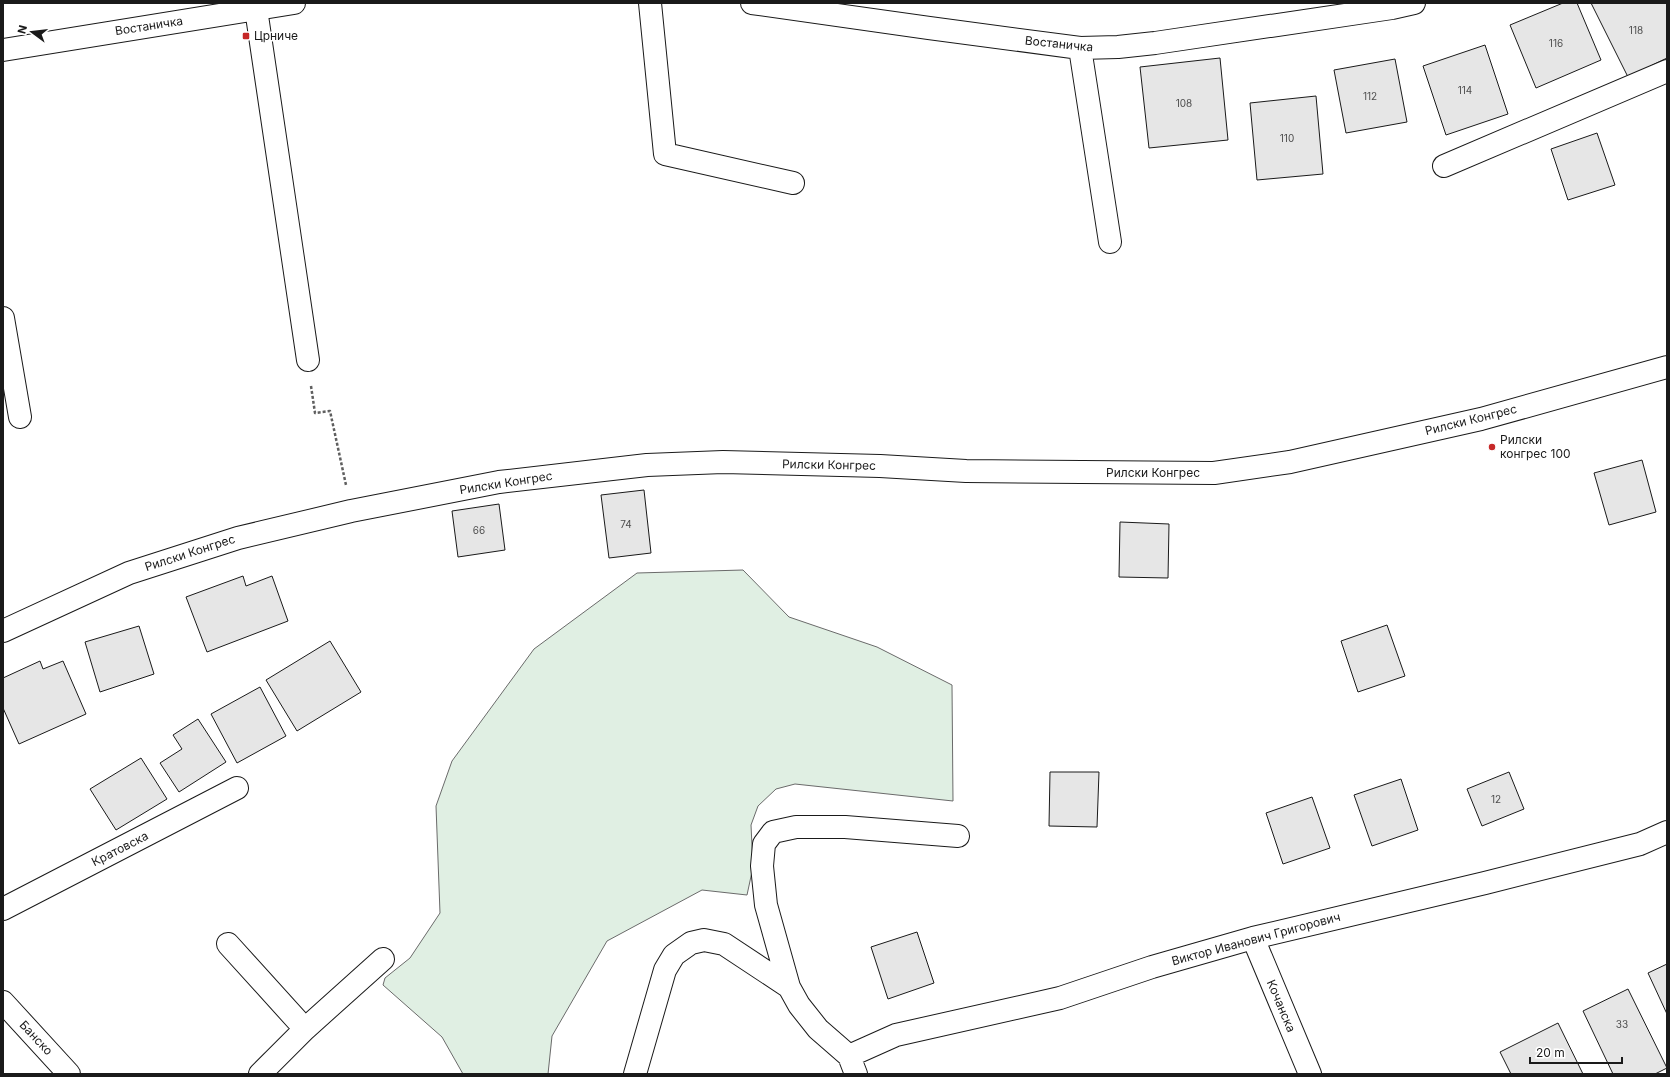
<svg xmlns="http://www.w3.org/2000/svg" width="1670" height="1077" font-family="Inter,sans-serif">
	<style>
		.green { fill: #e0efe3; stroke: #6a6a6a }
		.building { fill: #e6e6e6; stroke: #1a1a1a }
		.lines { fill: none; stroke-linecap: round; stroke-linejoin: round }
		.minor-casing { stroke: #1a1a1a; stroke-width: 24 }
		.path { stroke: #5f5f5f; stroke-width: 2.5; stroke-dasharray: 3 2; stroke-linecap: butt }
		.minor { stroke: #fff; stroke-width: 22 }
		.poi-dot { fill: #c62828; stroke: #fff; stroke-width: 1.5 }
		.labels { text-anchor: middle; stroke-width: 3; stroke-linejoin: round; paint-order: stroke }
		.number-label { font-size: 10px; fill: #4d4d4d }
		.street-label { font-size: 12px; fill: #1a1a1a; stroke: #fff }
		.poi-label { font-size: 12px; fill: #1a1a1a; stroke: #fff; text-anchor: start }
	</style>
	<rect width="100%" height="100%" fill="#fff"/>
	<path class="green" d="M 743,570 L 789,617 L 877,647 L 952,685 L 953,801 L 795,784 L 776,789 L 758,806 L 751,825 L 753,867 L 747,895 L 702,890 L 607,941 L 552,1036 L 548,1074 L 463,1074 L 442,1037 L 383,985 L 385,978 L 410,958 L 440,913 L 436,806 L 452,761 L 534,649 L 637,573 Z"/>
	<path class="building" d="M 1563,3 L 1577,3 L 1601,60 L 1536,88 L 1510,25 Z
		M 1591,3 L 1667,3 L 1667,58 L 1628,77 Z
		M 1485,45 L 1508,114 L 1446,135 L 1423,66 Z
		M 1220,58 L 1228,140 L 1149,148 L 1140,67 Z
		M 1395,59 L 1407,122 L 1346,133 L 1334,70 Z
		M 1316,96 L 1323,174 L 1257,180 L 1250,103 Z
		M 1597,133 L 1615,185 L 1568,200 L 1551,149 Z
		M 1642,460 L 1656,512 L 1609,525 L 1594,473 Z
		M 644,490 L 651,553 L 609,558 L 601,495 Z
		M 499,504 L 505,550 L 458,557 L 452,511 Z
		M 1120,522 L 1169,524 L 1168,578 L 1119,577 Z
		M 243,576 L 246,586 L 272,576 L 288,621 L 207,652 L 186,597 Z
		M 1387,625 L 1405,676 L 1358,692 L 1341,641 Z
		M 139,626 L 154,674 L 100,692 L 85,642 Z
		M 330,641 L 361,692 L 297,731 L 266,680 Z
		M 40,661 L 43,669 L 63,661 L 86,714 L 19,744 L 3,708 L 3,678 Z
		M 260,687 L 286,736 L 237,763 L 211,714 Z
		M 198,719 L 226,762 L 179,792 L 160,763 L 182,749 L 173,735 Z
		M 141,758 L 167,799 L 116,830 L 90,789 Z
		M 1050,772 L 1099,772 L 1097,827 L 1049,826 Z
		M 1509,772 L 1524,809 L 1482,826 L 1467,789 Z
		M 1401,779 L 1418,830 L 1372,846 L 1354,795 Z
		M 1312,797 L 1330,848 L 1283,864 L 1266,813 Z
		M 917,932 L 934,983 L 888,999 L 871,947 Z
		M 1667,964 L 1667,1014 L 1648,973 Z
		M 1628,989 L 1667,1068 L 1655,1074 L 1613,1074 L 1583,1011 Z
		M 1558,1023 L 1583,1074 L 1511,1074 L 1500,1052 Z"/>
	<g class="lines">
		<g class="minor-casing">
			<path id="minor" d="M 650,3 L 665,154 L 793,183
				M 752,3 L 929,28 L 1080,48 L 1118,47 L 1155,43 L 1392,8 L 1414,3
				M 256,9 L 308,360
				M 1080,48 L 1110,242
				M 3,50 L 294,3
				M 1444,166 L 1667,71
				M 3,318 L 20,417
				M 3,631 L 129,573 L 238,538 L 351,511 L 499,482 L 647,465 L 723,462 L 880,466 L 966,471 L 1214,473 L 1290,462 L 1481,419 L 1667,367
				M 3,909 L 237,788
				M 1253,938 L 1310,1074
				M 228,944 L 305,1029
				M 789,987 L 766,905 L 762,866 L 764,844 L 773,832 L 796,827 L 845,827 L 958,836
				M 3,1002 L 69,1074
				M 260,1074 L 305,1029 L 383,959
				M 635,1074 L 665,970 L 674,955 L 691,943 L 704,940 L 724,944 L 789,987 L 799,1005 L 818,1029 L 849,1056
				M 856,1074 L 849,1056 L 896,1035 L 1060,998 L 1152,967 L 1253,938 L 1485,883 L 1640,844 L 1667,832"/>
		</g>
		<path class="path" d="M 311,386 L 315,413 L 330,411 L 346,485"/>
		<use href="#minor" class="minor"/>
	</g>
	<g class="poi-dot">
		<rect x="242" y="32" width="8" height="8" rx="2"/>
		<circle cx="1492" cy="447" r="4"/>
	</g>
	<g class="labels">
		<g class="number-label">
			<text x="1636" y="34">118</text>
			<text x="1556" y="47">116</text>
			<text x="1465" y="94">114</text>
			<text x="1370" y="100">112</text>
			<text x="1184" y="107">108</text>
			<text x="1287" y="142">110</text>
			<text x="626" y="528">74</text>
			<text x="479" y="534">66</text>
			<text x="1496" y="803">12</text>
			<text x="1622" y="1028">33</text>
		</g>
		<g class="street-label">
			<text transform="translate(149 26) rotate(-9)" y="4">Востаничка</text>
			<text transform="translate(1059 44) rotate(6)" y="4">Востаничка</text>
			<text transform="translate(1471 420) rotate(-14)" y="4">Рилски Конгрес</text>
			<text transform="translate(829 465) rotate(1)" y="4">Рилски Конгрес</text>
			<text x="1153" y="477">Рилски Конгрес</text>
			<text transform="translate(506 483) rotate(-9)" y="4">Рилски Конгрес</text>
			<text transform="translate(190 553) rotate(-18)" y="4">Рилски Конгрес</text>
			<text transform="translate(120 849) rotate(-27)" y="4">Кратовска</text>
			<text transform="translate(1256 939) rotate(-15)" y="4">Виктор Иванович Григорович</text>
			<text transform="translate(1281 1006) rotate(67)" y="4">Кочанска</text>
			<text transform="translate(36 1038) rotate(47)" y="4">Банско</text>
		</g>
		<g class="poi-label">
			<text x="254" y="40">Црниче</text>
			<text x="1500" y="444">Рилски<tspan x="1500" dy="14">конгрес 100</tspan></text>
		</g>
	</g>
	<rect width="1670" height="1077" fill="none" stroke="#1a1a1a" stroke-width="8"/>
	<g transform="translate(32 32) rotate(285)" stroke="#ffffff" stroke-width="3" paint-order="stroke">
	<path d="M0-3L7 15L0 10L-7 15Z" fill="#1a1a1a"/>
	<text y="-6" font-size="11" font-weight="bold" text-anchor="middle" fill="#1a1a1a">N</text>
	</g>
	<path d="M1530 1057v6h92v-6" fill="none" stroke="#1a1a1a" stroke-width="2"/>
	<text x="1536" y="1057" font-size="12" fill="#1a1a1a" stroke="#ffffff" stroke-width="3" paint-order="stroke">20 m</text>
</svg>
